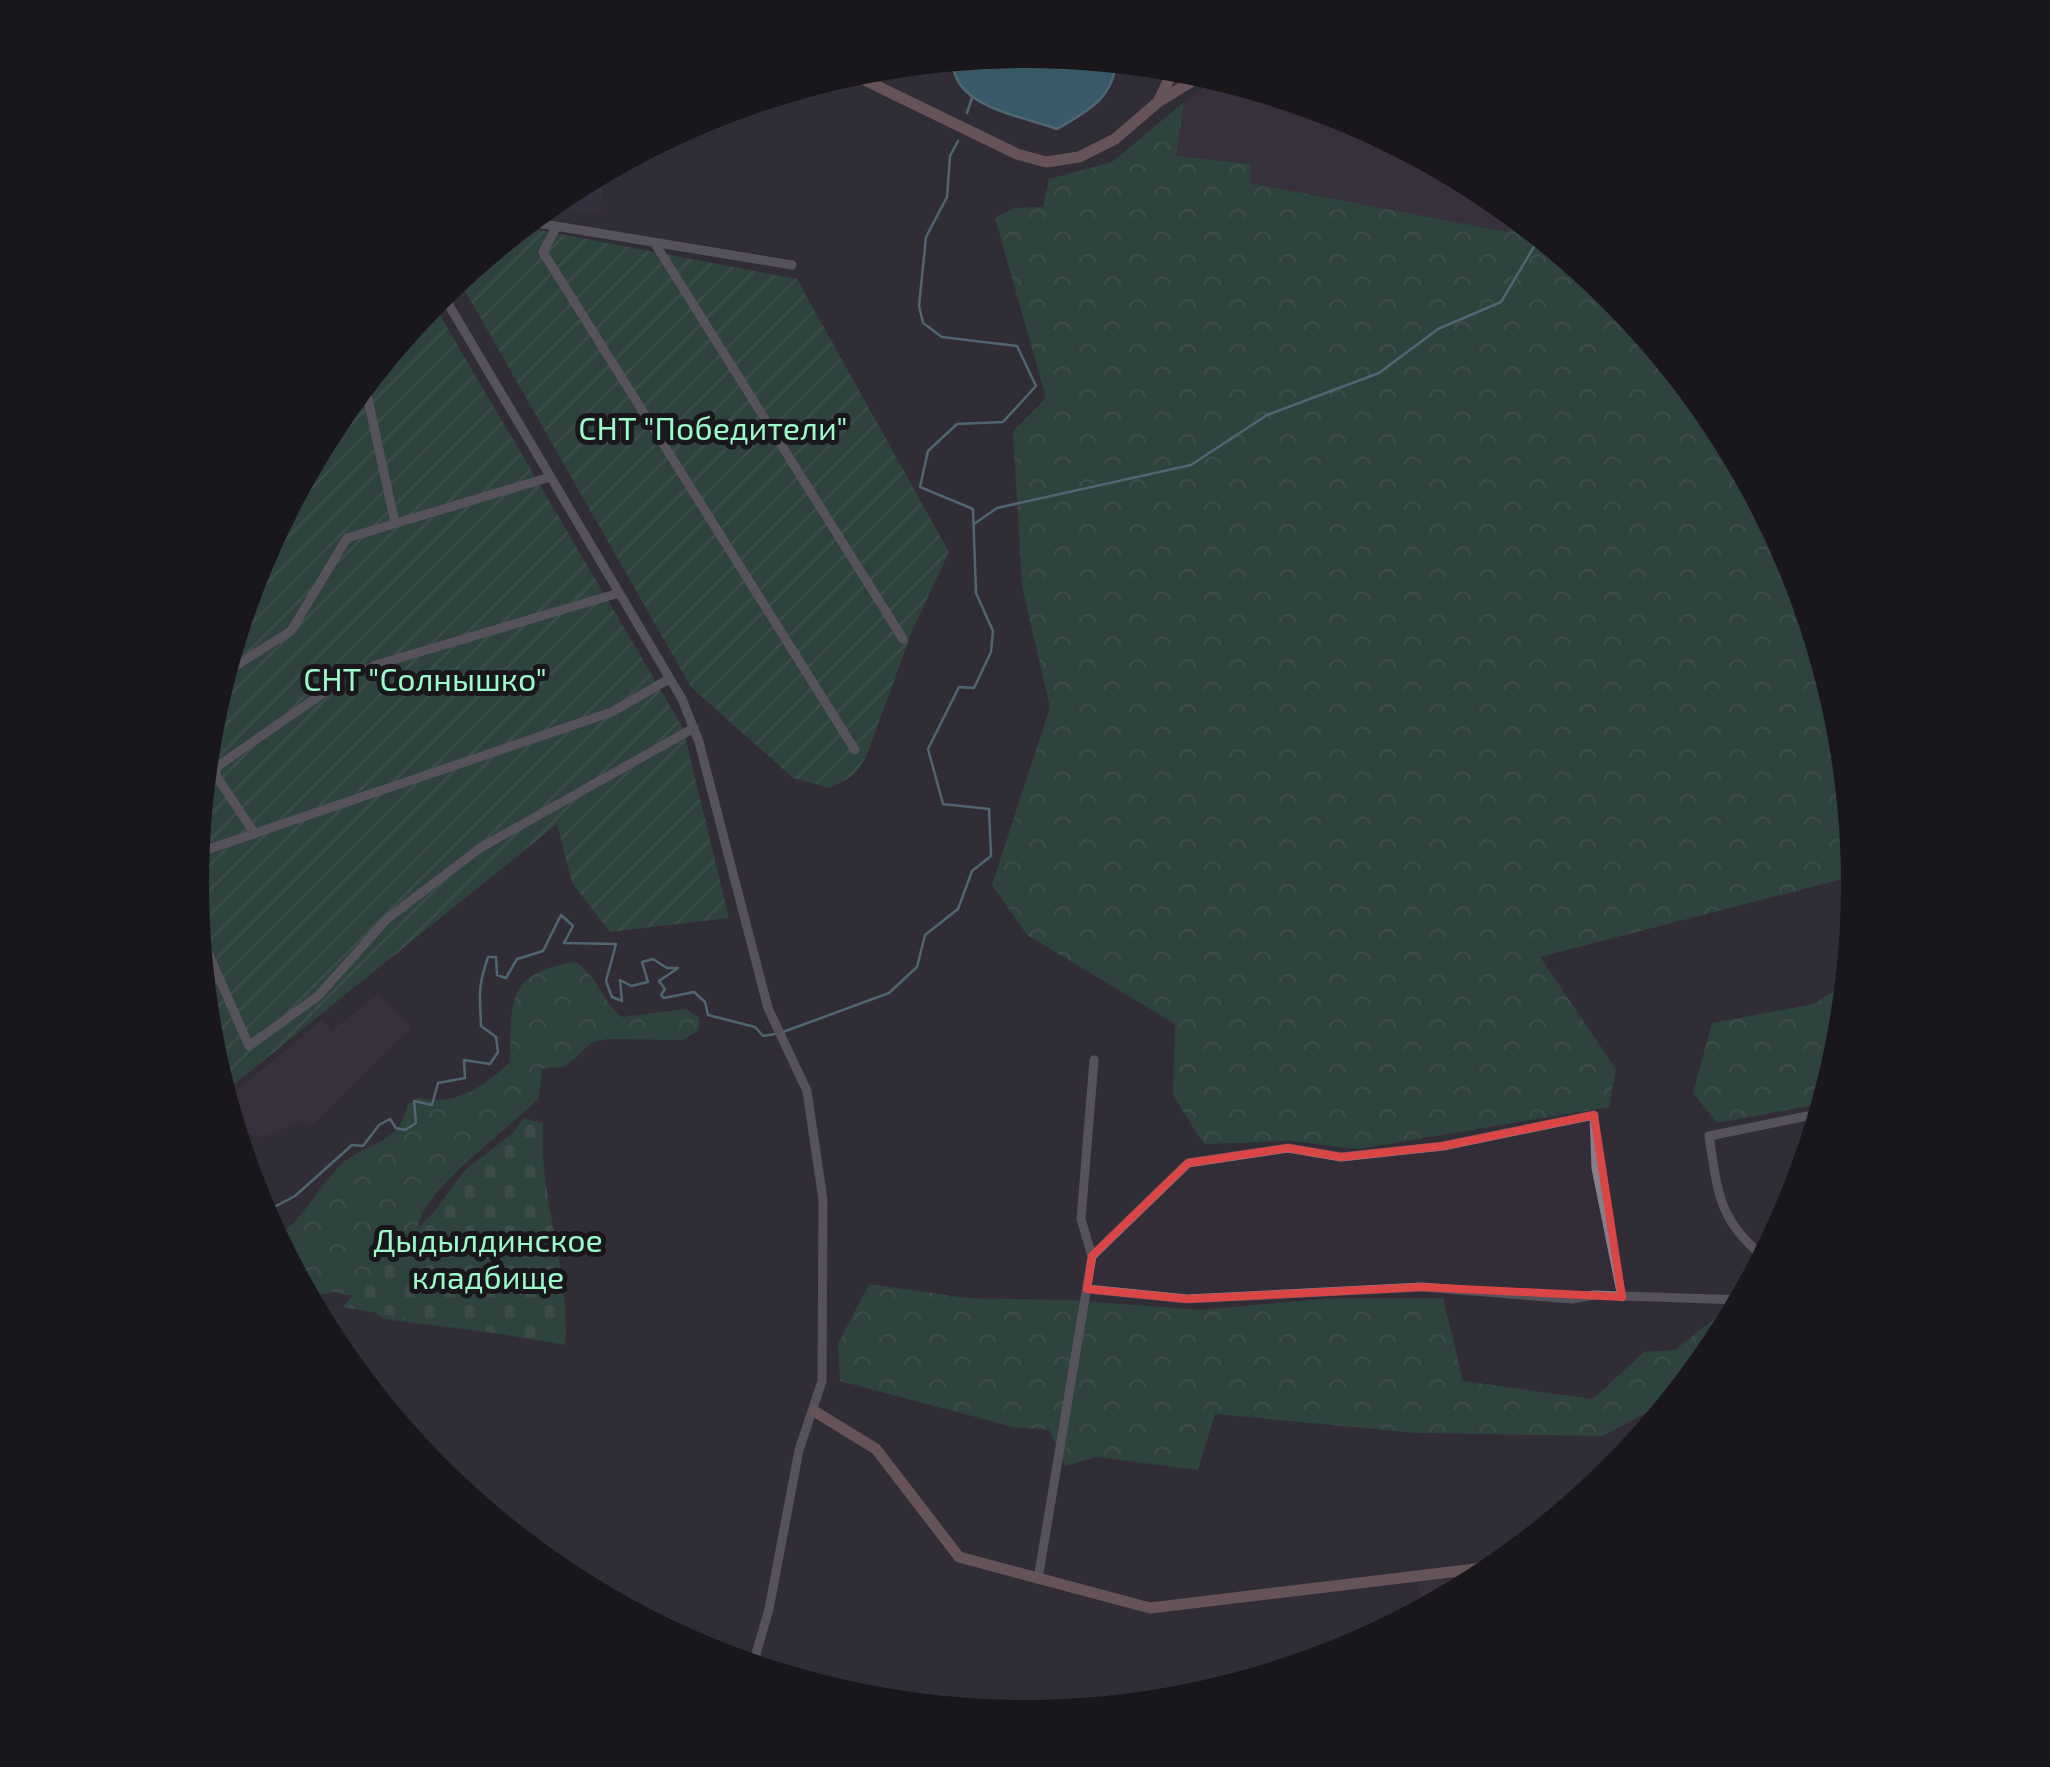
<svg xmlns="http://www.w3.org/2000/svg" width="2050" height="1767" font-family="'Exo 2',sans-serif">
	<style>
		.commercial { fill: #383445 }
		.built { fill: #3c3544 }
		.forest { fill: url(#forest-crowns) }
		.cemetery { fill: url(#cemetery-stones) }
		.garden { fill: url(#garden-furrows) }
		.water { fill: #448ca4; stroke: #77a8bb; stroke-width: 2.5 }
		.lines { fill: none; stroke-linecap: round; stroke-linejoin: round }
		.stream { stroke: #77a8bb; stroke-width: 2.5 }
		.street { stroke: #847f8a; stroke-width: 9 }
		.secondary { stroke: #a58083; stroke-width: 11 }
		.marked { fill: none; stroke: #da4546; stroke-width: 8; stroke-linejoin: round }
		.labels { text-anchor: middle; stroke-width: 10; stroke-linejoin: round; paint-order: stroke }
		.park-label { font-size: 32px; fill: #9bf9ca; stroke: #19171b }
	</style>
	<defs>
		<pattern id="forest-crowns" width="20" height="18" patternUnits="userSpaceOnUse" patternTransform="scale(2.5)"><rect width="20" height="18" fill="#2b5d46"/><path d="M2 6a3 3 0 1 1 6 0M12 15a3 3 0 1 1 6 0" fill="none" stroke="#4a7461"/></pattern>
		<pattern id="cemetery-stones" width="16" height="16" patternUnits="userSpaceOnUse" patternTransform="scale(2.5)"><rect width="16" height="16" fill="#2b5d46"/><path d="M2 7V4a2 2 0 0 1 4 0v3zM10 15v-3a2 2 0 0 1 4 0v3z" fill="#4a7461"/></pattern>
		<pattern id="garden-furrows" width="10" height="10" patternUnits="userSpaceOnUse" patternTransform="scale(2.5)"><rect width="10" height="10" fill="#2b5d46"/><path d="M-1 1l2-2M0 10L10 0M9 11l2-2" fill="none" stroke="#4a7461"/></pattern>
	</defs>
	<rect width="100%" height="100%" fill="#322d36"/>
	<path class="commercial" d="M 604,168 L 600,215 L 542,207 L 562,190 Z"/>
	<path class="built" d="M 1220,76 L 1344,114 L 1489,191 L 1515,213 L 1509,232 L 1249,183 L 1251,165 L 1176,156 L 1184,102 Z
		M 379,994 L 411,1028 L 309,1128 L 300,1122 L 262,1137 L 248,1134 L 237,1144 L 224,1101 L 322,1020 L 331,1031 Z
		M 1492,1573 L 1488,1577 L 1422,1612 L 1418,1583 Z"/>
	<path class="forest" d="M 1184,102 L 1176,156 L 1251,164 L 1250,183 L 1508,232 L 1515,213 L 1585,270 L 1583,288 L 1615,295 L 1718,421 L 1795,565 L 1843,721 L 1858,875 L 1540,957 L 1616,1069 L 1609,1107 L 1357,1149 L 1291,1141 L 1204,1144 L 1173,1096 L 1175,1024 L 1027,935 L 992,885 L 1050,707 L 1022,586 L 1013,431 L 1046,398 L 995,218 L 1014,208 L 1043,207 L 1049,179 L 1112,162 Z
		M 576,962 C 602,982 600,999 622,1017 L 686,1009 L 699,1018 L 699,1030 L 683,1040 L 607,1039 L 591,1043 L 566,1066 L 542,1069 L 539,1098 C 511,1127 418,1194 418,1229 L 495,1333 L 383,1319 L 360,1297 L 332,1292 L 306,1298 L 274,1238 C 305,1221 316,1187 342,1164 C 369,1140 398,1147 408,1104 L 419,1098 C 457,1106 483,1087 510,1062 C 511,1001 506,972 576,962 Z
		M 1849,981 L 1842,1047 L 1825,1103 L 1717,1123 L 1693,1093 L 1712,1023 L 1814,1004 Z
		M 869,1284 L 966,1298 L 1070,1300 L 1200,1310 L 1333,1298 L 1443,1298 L 1463,1381 L 1593,1399 L 1644,1352 L 1675,1350 L 1718,1316 L 1734,1317 L 1718,1347 L 1676,1397 L 1603,1436 L 1417,1433 L 1215,1414 L 1198,1470 L 1097,1457 L 1065,1466 L 1049,1430 L 1013,1427 L 840,1381 L 838,1344 Z"/>
	<path class="cemetery" d="M 523,1118 L 543,1123 C 538,1199 571,1269 565,1345 L 342,1307 L 433,1213 L 465,1170 L 513,1133 Z"/>
	<path class="garden" d="M 518,226 L 797,279 L 949,552 L 913,629 L 866,757 L 854,775 L 830,788 L 793,778 L 691,687 L 457,277 Z
		M 431,300 L 683,728 L 729,918 L 610,932 L 572,883 L 557,824 L 222,1094 C 172,928 190,724 255,565 C 274,517 304,468 330,424 C 357,379 398,340 431,300 Z"/>
	<path class="water" d="M 1026,50 L 1116,59 C 1115,98 1086,112 1057,129 C 1020,115 949,107 953,57 Z"/>
	<g class="lines">
		<path class="stream" d="M 967,113 L 972,98
			M 974,524 L 997,508 L 1191,465 L 1267,415 L 1379,373 L 1438,329 L 1501,302 L 1541,235
			M 783,1032 L 889,993 L 917,967 L 925,935 L 958,909 L 972,871 L 991,856 L 989,809 L 943,804 L 928,749 L 959,687 L 974,688 L 991,652 L 993,631 L 976,593 L 973,509 L 920,487 L 928,451 L 957,424 L 1003,422 L 1036,386 L 1017,346 L 942,337 L 923,323 L 919,306 L 926,237 L 947,197 L 950,156 L 958,141
			M 261,1214 L 295,1196 L 352,1145 L 363,1146 L 379,1125 L 390,1119 L 396,1128 L 405,1130 L 416,1123 L 414,1101 L 432,1105 L 438,1083 L 465,1078 L 464,1060 L 490,1064 L 498,1052 L 496,1037 L 481,1026 C 480,995 477,990 488,957 L 496,957 L 497,975 L 506,978 L 517,959 L 543,951 L 561,915 L 573,926 L 564,943 L 616,944 L 606,981 L 612,997 L 622,1001 L 620,980 L 631,986 L 648,982 L 642,962 L 653,959 L 667,968 L 678,968 L 659,981 L 665,989 L 661,995 L 664,998 L 694,992 L 705,1002 L 708,1015 L 755,1027 L 763,1036 L 775,1034"/>
		<path class="street" d="M 875,85 L 880,64
			M 525,221 L 792,265
			M 557,226 L 543,252 L 855,750
			M 654,242 L 903,639
			M 440,290 L 682,699 L 699,742 L 768,1008 L 807,1091 L 823,1200 L 822,1381 L 799,1450 L 769,1609 L 752,1668
			M 364,381 L 395,523
			M 221,675 L 291,631 L 347,538 L 550,477
			M 255,834 L 215,774 L 218,766 L 339,682 L 376,665 L 619,593
			M 194,854 L 612,712 L 669,679
			M 195,923 L 249,1046 L 318,996 L 387,919 L 480,848 L 694,728
			M 1092,1256 L 1081,1219 L 1094,1060
			M 1765,1258 C 1718,1220 1718,1193 1709,1136 L 1822,1113
			M 1087,1289 L 1187,1299 L 1422,1287 L 1572,1299 L 1594,1295 L 1743,1300
			M 1038,1579 L 1092,1256 L 1188,1163 L 1288,1148 L 1341,1157 L 1443,1146 L 1594,1115 L 1596,1168 L 1622,1297"/>
		<path class="secondary" d="M 846,71 L 1017,154 L 1046,162 L 1079,157 L 1115,139 L 1158,102 L 1176,65
			M 1158,102 L 1207,72
			M 814,1411 L 876,1449 L 959,1557 L 1150,1608 L 1501,1566"/>
	</g>
	<path d="M0 0H2050V1767H0ZM 1594,1115 L 1622,1297 L 1422,1287 L 1187,1299 L 1087,1289 L 1092,1256 L 1188,1163 L 1288,1148 L 1341,1157 L 1443,1146 Z" fill="#322d36" fill-opacity=".55" fill-rule="evenodd"/>
	<path class="marked" d="M 1594,1115 L 1622,1297 L 1422,1287 L 1187,1299 L 1087,1289 L 1092,1256 L 1188,1163 L 1288,1148 L 1341,1157 L 1443,1146 Z"/>
	<g class="labels">
		<g class="park-label">
			<text x="713" y="440">СНТ "Победители"</text>
			<text x="425" y="691">СНТ "Солнышко"</text>
			<text x="488" y="1252">Дыдылдинское<tspan x="488" dy="37">кладбище</tspan></text>
		</g>
	</g>
	<path d="M0 0H2050V1767H0ZM209 884a816 816 0 1 1 1632 0a816 816 0 1 1-1632 0Z" fill="#19171b" fill-rule="evenodd"/>
</svg>
